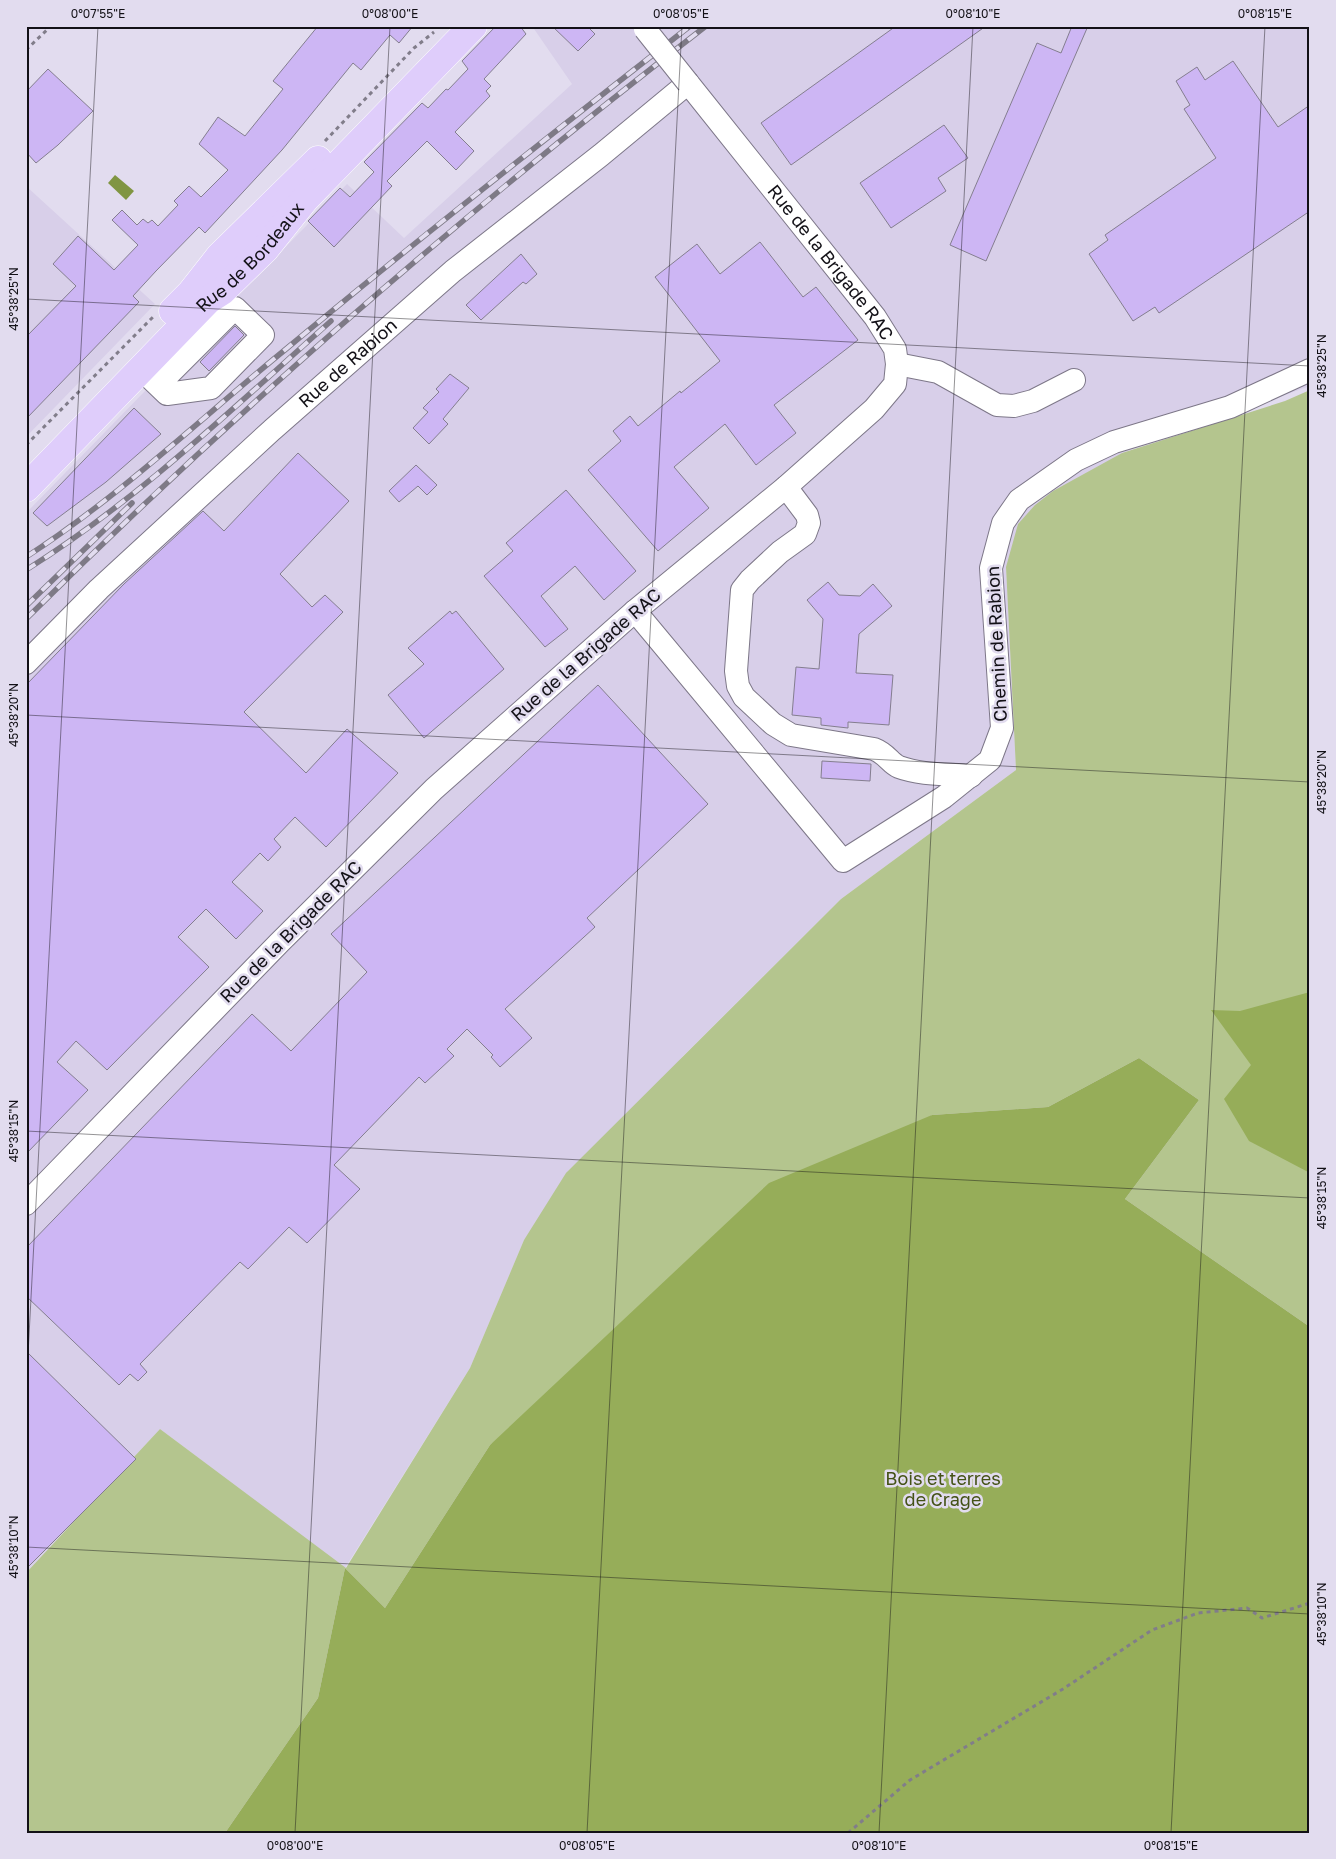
<svg xmlns="http://www.w3.org/2000/svg" width="1336" height="1859" font-family="'Golos Text',sans-serif">
	<style>
		.built { fill: #d8cfe9 }
		.green { fill: #b4c58e }
		.forest { fill: #96ad59 }
		.water { fill: #809542 }
		.building { fill: #cdb6f4; stroke: #847e8f }
		.lines { fill: none; stroke-linecap: round; stroke-linejoin: round }
		.minor-casing { stroke: #7d7788; stroke-width: 24 }
		.major-casing { stroke: #fff; stroke-width: 29 }
		.path { stroke: #817d8a; stroke-width: 3; stroke-dasharray: 4 4; stroke-linecap: butt }
		.minor { stroke: #fff; stroke-width: 22 }
		.major { stroke: #dfcdfb; stroke-width: 28 }
		.rail-casing { stroke: #7e7a86; stroke-width: 5.5 }
		.rail { stroke: #e2dcef; stroke-width: 4; stroke-dasharray: 11; stroke-linecap: butt }
		.minor-bridge-casing { stroke: #7d7788; stroke-width: 24; stroke-linecap: butt }
		.minor-bridge { stroke: #fff; stroke-width: 22 }
		.ticks { fill: none; stroke: #131117; stroke-width: 1; stroke-opacity: 0.45 }
		.labels { text-anchor: middle; stroke-width: 5; stroke-linejoin: round; paint-order: stroke }
		.street-label { font-size: 18px; fill: #131117; stroke: #e2dcef }
		.park-label { font-size: 18px; fill: #445216; stroke: #e2dcef }
		.neatline { fill: none; stroke: #131117; stroke-width: 2 }
		.ticks-label { font-size: 12px; text-anchor: middle; fill: #131117 }
	</style>
	<rect width="100%" height="100%" fill="#e2dcef"/>
	<path class="built" d="M 532,26 L 1310,26 L 1310,386 L 1122,453 L 1006,567 L 1016,770 L 841,899 L 683,1056 L 524,1240 L 470,1368 L 345,1568 L 160,1429 L 26,1573 L 26,513 L 347,184 L 404,238 L 572,84 Z
		M 26,186 L 155,304 L 26,437 Z"/>
	<path class="green" d="M 1310,390 L 1310,1327 L 1125,1199 L 1199,1100 L 1139,1058 L 1048,1107 L 932,1115 L 490,1445 L 385,1608 L 345,1568 L 318,1698 L 225,1833 L 26,1833 L 26,1573 L 160,1429 L 346,1568 L 470,1368 L 524,1240 L 566,1173 L 841,899 L 1016,770 L 1006,567 L 1018,524 L 1035,505 L 1053,491 L 1122,453 L 1285,401 Z"/>
	<path class="forest" d="M 1310,992 L 1310,1173 L 1249,1141 L 1224,1099 L 1251,1065 L 1211,1010 L 1240,1011 Z
		M 1139,1058 L 1199,1100 L 1125,1199 L 1310,1327 L 1310,1833 L 225,1833 L 318,1698 L 345,1568 L 385,1608 L 490,1445 L 769,1183 L 932,1115 L 1048,1107 Z"/>
	<path class="water" d="M 115,175 L 134,191 L 126,200 L 108,183 Z"/>
	<path class="building" d="M 318,26 L 413,26 L 399,43 L 390,35 L 361,70 L 353,63 L 282,150 L 205,233 L 199,227 L 156,271 L 133,296 L 139,302 L 26,419 L 26,337 L 76,286 L 53,264 L 78,236 L 114,270 L 138,245 L 112,220 L 122,210 L 137,225 L 143,219 L 148,223 L 152,220 L 158,226 L 178,205 L 174,201 L 189,186 L 201,197 L 228,170 L 199,144 L 218,117 L 245,136 L 283,89 L 273,81 Z
		M 496,26 L 520,26 L 526,34 L 484,79 L 491,86 L 486,91 L 490,96 L 455,132 L 474,151 L 456,170 L 427,141 L 387,181 L 392,186 L 334,247 L 308,221 L 340,188 L 350,197 L 374,172 L 364,162 L 422,103 L 428,108 L 446,89 L 448,90 L 468,69 L 462,61 Z
		M 552,26 L 587,26 L 595,34 L 578,51 Z
		M 896,26 L 986,26 L 791,165 L 761,123 Z
		M 1072,26 L 1088,26 L 986,261 L 950,245 L 1037,43 L 1061,53 Z
		M 1233,61 L 1278,127 L 1310,105 L 1310,211 L 1159,313 L 1155,307 L 1133,321 L 1089,254 L 1108,240 L 1105,235 L 1216,158 L 1184,109 L 1190,105 L 1176,81 L 1197,67 L 1205,80 Z
		M 48,69 L 93,111 L 58,145 L 36,163 L 26,152 L 26,92 Z
		M 944,125 L 968,158 L 938,178 L 946,191 L 891,228 L 860,183 Z
		M 760,242 L 803,297 L 816,287 L 858,340 L 774,405 L 796,433 L 756,465 L 725,424 L 674,467 L 709,508 L 658,551 L 588,470 L 621,441 L 613,431 L 630,416 L 638,426 L 680,391 L 681,393 L 720,361 L 655,277 L 697,244 L 720,274 Z
		M 521,254 L 537,274 L 526,284 L 523,282 L 481,320 L 466,305 Z
		M 235,326 L 244,335 L 209,371 L 200,362 Z
		M 450,374 L 469,388 L 443,419 L 448,424 L 429,444 L 413,428 L 428,412 L 423,408 L 439,392 L 436,389 Z
		M 134,408 L 161,434 L 106,482 L 47,526 L 33,513 Z
		M 298,453 L 349,501 L 280,574 L 312,607 L 325,595 L 343,612 L 244,712 L 306,773 L 347,729 L 398,773 L 326,847 L 295,817 L 274,839 L 281,847 L 268,861 L 260,853 L 232,882 L 263,911 L 236,939 L 206,909 L 178,937 L 209,967 L 107,1070 L 76,1041 L 57,1062 L 88,1090 L 26,1154 L 26,685 L 124,584 L 203,511 L 224,531 Z
		M 416,465 L 437,485 L 427,495 L 418,486 L 399,502 L 389,491 Z
		M 566,490 L 636,571 L 604,600 L 575,566 L 541,596 L 568,629 L 545,647 L 484,576 L 513,551 L 506,543 Z
		M 828,582 L 839,595 L 860,596 L 873,584 L 892,606 L 859,634 L 856,673 L 893,675 L 889,725 L 848,722 L 848,728 L 821,725 L 821,718 L 792,715 L 796,667 L 819,669 L 823,619 L 807,600 Z
		M 450,611 L 452,614 L 456,611 L 504,669 L 424,738 L 388,695 L 424,664 L 408,648 Z
		M 598,685 L 708,804 L 587,918 L 595,927 L 505,1009 L 532,1038 L 500,1067 L 491,1057 L 493,1055 L 467,1029 L 447,1049 L 454,1056 L 425,1083 L 419,1077 L 334,1165 L 360,1189 L 307,1243 L 289,1227 L 248,1269 L 240,1262 L 140,1364 L 147,1372 L 138,1381 L 130,1374 L 119,1385 L 26,1296 L 26,1248 L 252,1014 L 291,1051 L 367,972 L 331,934 Z
		M 822,761 L 871,764 L 870,781 L 821,778 Z
		M 26,1351 L 136,1459 L 26,1569 Z"/>
	<g class="lines">
		<g class="minor-casing">
			<g id="minor">
				<path d="M 897,364 L 938,372 L 997,405 L 1014,406 L 1033,401 L 1074,380"/>
				<path d="M 141,369 L 167,394 L 211,388 L 263,335 L 235,308 L 158,385"/>
				<path d="M 786,487 L 807,515 L 809,523 L 805,534 L 780,552 L 750,580 L 742,590 L 736,671 L 738,686 L 744,697 L 773,724 L 791,735 L 874,749 C 887,754 890,763 899,767 C 920,775 948,774 971,776"/>
				<path d="M 635,611 L 843,861 L 944,797 L 990,760 L 1002,728 L 991,568 L 1003,523 L 1019,500 L 1076,460 L 1114,442 L 1230,407 L 1310,370"/>
				<path id="s1" d="M 26,663 L 99,589 L 272,430 L 453,271 L 601,155 L 688,83 L 875,317 L 895,349 L 897,364 L 895,384 L 874,409 L 786,487 L 635,611 L 434,789 L 279,943 L 26,1204"/>
			</g>
		</g>
		<g class="major-casing">
			<g id="major">
				<path d="M 173,311 L 191,293 L 220,256 L 318,160"/>
				<path id="s2" d="M 26,488 L 208,300 L 222,291 L 265,249 L 305,199 L 473,26"/>
			</g>
		</g>
		<path class="path" d="M 26,50 L 51,26
			M 325,141 L 414,48 L 434,32
			M 26,445 L 153,317
			M 848,1833 L 910,1780 L 1063,1689 L 1152,1630 L 1198,1613 L 1247,1608 L 1262,1618 L 1310,1603"/>
		<use href="#minor" class="minor"/>
		<use href="#major" class="major"/>
		<g class="rail-casing">
			<path id="rail" d="M 26,557 C 119,497 200,419 286,349 C 418,239 554,132 690,26
				M 26,570 C 138,500 233,408 331,321
				M 26,606 L 132,503
				M 26,619 C 239,407 467,210 706,26"/>
		</g>
		<use href="#rail" class="rail"/>
		<g class="minor-bridge-casing">
			<path id="minor-bridge" d="M 645,29 L 688,83"/>
		</g>
		<use href="#minor-bridge" class="minor-bridge"/>
	</g>
	<path class="ticks" d="M 26,299 L 1310,366M 26,715 L 1310,782M 26,1131 L 1310,1198M 26,1393 L 98,26M 26,1547 L 1310,1614M 295,1833 L 390,26M 587,1833 L 682,26M 879,1833 L 973,26M 1171,1833 L 1265,26"/>
	<g class="labels">
		<g class="street-label">
			<text dy="6" stroke="none"><textPath href="#s2" startOffset="322">Rue de Bordeaux</textPath></text>
			<text dy="6" stroke="none"><textPath href="#s1" startOffset="1110">Rue de la Brigade RAC</textPath></text>
			<text dy="6" stroke="none"><textPath href="#s1" startOffset="440">Rue de Rabion</textPath></text>
			<text transform="translate(997 644) rotate(-93)" y="6">Chemin de Rabion</text>
			<text transform="translate(586 655) rotate(-41)" y="6">Rue de la Brigade RAC</text>
			<text transform="translate(291 932) rotate(-45)" y="6">Rue de la Brigade RAC</text>
		</g>
		<g class="park-label">
			<text x="943" y="1485">Bois et terres<tspan x="943" dy="21">de Crage</tspan></text>
		</g>
	</g>
	<rect width="1336" height="1859" fill="none" stroke="#e2dcef" stroke-width="55"/>
	<rect x="28" y="28" width="1280" height="1804" class="neatline"/>
	<g class="ticks-label">
		<text x="98" y="18">0°07'55"E</text>
		<text x="390" y="18">0°08'00"E</text>
		<text x="681" y="18">0°08'05"E</text>
		<text x="973" y="18">0°08'10"E</text>
		<text x="1265" y="18">0°08'15"E</text>
		<text transform="translate(14 299) rotate(-90)" y="4">45°38'25"N</text>
		<text transform="translate(1322 366) rotate(-90)" y="4">45°38'25"N</text>
		<text transform="translate(14 715) rotate(-90)" y="4">45°38'20"N</text>
		<text transform="translate(1322 782) rotate(-90)" y="4">45°38'20"N</text>
		<text transform="translate(14 1131) rotate(-90)" y="4">45°38'15"N</text>
		<text transform="translate(1322 1198) rotate(-90)" y="4">45°38'15"N</text>
		<text transform="translate(14 1547) rotate(-90)" y="4">45°38'10"N</text>
		<text transform="translate(1322 1614) rotate(-90)" y="4">45°38'10"N</text>
		<text x="295" y="1850">0°08'00"E</text>
		<text x="587" y="1850">0°08'05"E</text>
		<text x="879" y="1850">0°08'10"E</text>
		<text x="1171" y="1850">0°08'15"E</text>
	</g>
</svg>
